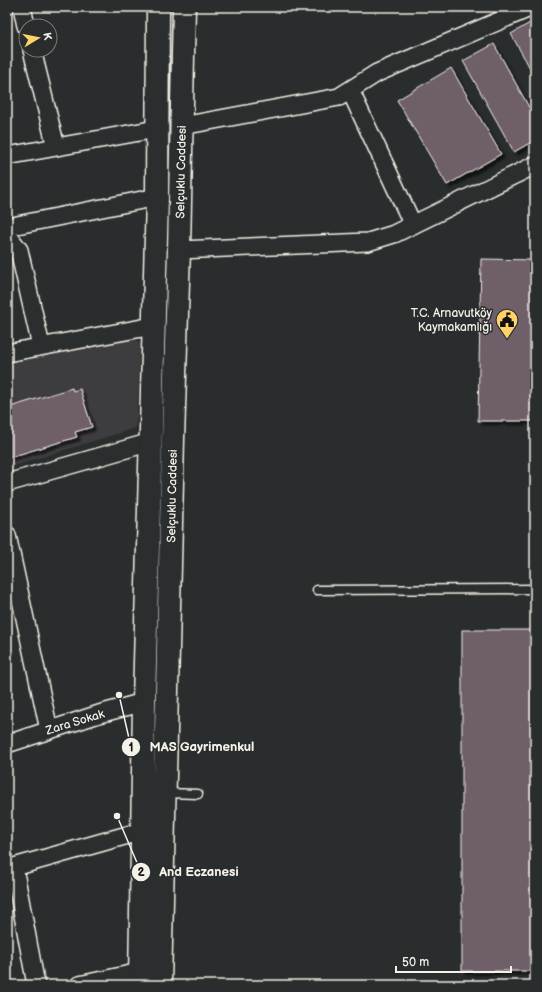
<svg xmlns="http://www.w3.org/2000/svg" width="542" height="992" font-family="'Balsamiq Sans',sans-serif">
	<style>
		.built { fill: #3e3c40 }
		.building { fill: #6e5e69; stroke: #f4f1e8; filter: url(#shadow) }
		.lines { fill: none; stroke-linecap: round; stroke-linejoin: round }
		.lane-casing { stroke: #f4f1e8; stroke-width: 11 }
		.street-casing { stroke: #f4f1e8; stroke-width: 20 }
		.primary-casing { stroke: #f4f1e8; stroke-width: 25 }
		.lane { stroke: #2a2d2e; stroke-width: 8 }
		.street { stroke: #2a2d2e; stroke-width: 17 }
		.primary { stroke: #2a2d2e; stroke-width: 22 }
		.labels { text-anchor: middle; stroke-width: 3; stroke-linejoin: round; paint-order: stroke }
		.street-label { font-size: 12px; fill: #f4f1e8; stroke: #2a2d2e }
		.poi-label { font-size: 12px; fill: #f4f1e8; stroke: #2a2d2e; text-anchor: end }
		.leader { fill: none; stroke: #f4f1e8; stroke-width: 1.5 }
		.callout-dot { fill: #f4f1e8; stroke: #2a2d2e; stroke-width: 1.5 }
		.mark-label { font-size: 12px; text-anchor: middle; font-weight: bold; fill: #111 }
		.callout-label { font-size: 13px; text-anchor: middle; font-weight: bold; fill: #f4f1e8; stroke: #2a2d2e; stroke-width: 3; stroke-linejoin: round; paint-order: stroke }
	</style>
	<defs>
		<filter id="shadow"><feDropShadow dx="3.5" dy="3.5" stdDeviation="1" flood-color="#0009"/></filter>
	</defs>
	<rect width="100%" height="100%" fill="#2a2d2e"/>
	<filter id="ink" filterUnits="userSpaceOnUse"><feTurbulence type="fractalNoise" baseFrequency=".025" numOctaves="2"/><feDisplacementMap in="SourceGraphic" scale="8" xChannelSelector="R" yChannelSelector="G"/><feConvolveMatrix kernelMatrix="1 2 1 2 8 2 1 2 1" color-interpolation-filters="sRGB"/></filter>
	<g filter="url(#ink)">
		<path class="built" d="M 131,337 L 140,343 L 137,417 L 135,428 L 7,468 L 7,364 Z"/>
		<path class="building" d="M 535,20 L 535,77 L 511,34 Z
			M 494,44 L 535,118 L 535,140 L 514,152 L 463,61 Z
			M 451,68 L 501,154 L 447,185 L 397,100 Z
			M 481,259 L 535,260 L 535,421 L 478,421 Z
			M 72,388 L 73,391 L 80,389 L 92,427 L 75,432 L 77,437 L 7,458 L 7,408 Z
			M 462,630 L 535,630 L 535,971 L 462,971 Z"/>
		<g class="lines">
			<g class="lane-casing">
				<path id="lane" d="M 317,590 L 535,589
					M 165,793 L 198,794"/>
			</g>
			<g class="street-casing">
				<path id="street" d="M 22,7 L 26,26
					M 32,50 L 56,147
					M 350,90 L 413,225
					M 182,126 L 339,97 L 377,73 L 532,7
					M 7,156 L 156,129
					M 7,227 L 157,197
					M 7,234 L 19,250 L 41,346
					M 179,250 L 368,242 L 394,234 L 535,165
					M 7,353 L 153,326
					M 7,483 L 151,442
					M 7,535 L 49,730
					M 7,744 L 99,714 L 144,702
					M 14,867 L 36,985
					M 7,869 L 142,831
					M 79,985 L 140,972"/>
			</g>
			<g class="primary-casing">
				<path id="primary" d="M 140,985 L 144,702 L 157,197 L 158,7
					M 160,985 L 173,439 L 179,250 L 184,7"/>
			</g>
			<use href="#lane" class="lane"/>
			<use href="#street" class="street"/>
			<use href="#primary" class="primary"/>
		</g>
	</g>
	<defs>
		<g id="civic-pin" transform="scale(1.15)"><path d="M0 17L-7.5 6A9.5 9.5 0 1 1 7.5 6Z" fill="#ffd166" stroke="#2a2d2e"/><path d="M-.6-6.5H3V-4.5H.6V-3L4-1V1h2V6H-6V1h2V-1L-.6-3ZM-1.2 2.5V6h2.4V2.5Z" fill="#111"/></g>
	</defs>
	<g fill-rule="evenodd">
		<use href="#civic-pin" x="507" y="320"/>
	</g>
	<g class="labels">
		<g class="street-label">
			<text transform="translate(181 172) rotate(-89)" y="4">Selçuklu Caddesi</text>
			<text transform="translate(172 496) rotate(-89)" y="4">Selçuklu Caddesi</text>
			<text transform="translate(75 722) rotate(-17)" y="4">Zara Sokak</text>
		</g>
		<g class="poi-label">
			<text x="492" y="317">T.C. Arnavutköy<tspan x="492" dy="14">Kaymakamlığı</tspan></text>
		</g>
	</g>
	<path class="leader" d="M119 695L131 747M117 816L141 872"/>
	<g class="callout-dot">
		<circle cx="119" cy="695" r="4"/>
		<circle cx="117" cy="816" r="4"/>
		<circle cx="131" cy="747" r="10"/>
		<circle cx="141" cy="872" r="10"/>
	</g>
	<g class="mark-label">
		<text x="131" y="751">1</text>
		<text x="141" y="876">2</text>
	</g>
	<g class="callout-label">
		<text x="202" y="751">MAS Gayrimenkul</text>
		<text x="199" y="876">And Eczanesi</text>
	</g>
	<rect width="542" height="992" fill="none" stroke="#2a2d2e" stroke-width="24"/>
	<rect x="12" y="12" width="518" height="968" fill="none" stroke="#f4f1e8" stroke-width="1.5" filter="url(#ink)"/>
	<g transform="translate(38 38) rotate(80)"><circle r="19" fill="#2a2d2e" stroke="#7b7b78"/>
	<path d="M0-3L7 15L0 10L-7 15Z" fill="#ffd166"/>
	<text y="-6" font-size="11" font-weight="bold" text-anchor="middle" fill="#f4f1e8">K</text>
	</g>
	<path d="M396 966v6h115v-6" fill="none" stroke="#f4f1e8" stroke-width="2"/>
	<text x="402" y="966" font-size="12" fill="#f4f1e8" stroke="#2a2d2e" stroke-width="3" paint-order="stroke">50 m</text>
</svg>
